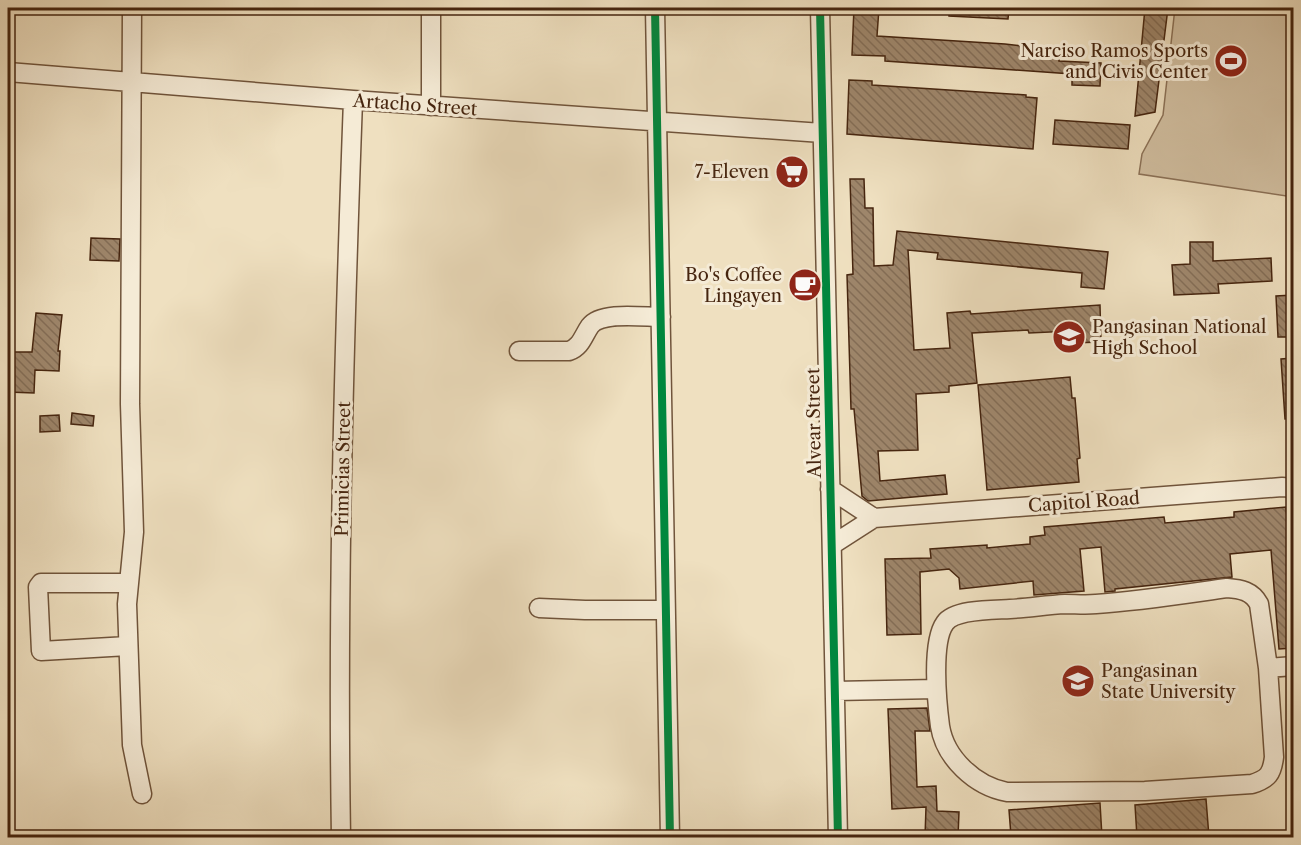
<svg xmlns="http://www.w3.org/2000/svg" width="1301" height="845" font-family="'Libre Caslon Text',serif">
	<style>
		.park { fill: #d2c0a2; stroke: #8c7258; stroke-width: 1.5 }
		.building { fill: url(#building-back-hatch); stroke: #46250f; stroke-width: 1.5 }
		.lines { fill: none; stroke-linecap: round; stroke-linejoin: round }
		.minor-casing { stroke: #70543b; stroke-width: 21 }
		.minor { stroke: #f5ebd6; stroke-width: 18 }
		.cycleway-casing { stroke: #f5ebd6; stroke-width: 11 }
		.cycleway { stroke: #00873e; stroke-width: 8 }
		.labels { text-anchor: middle; stroke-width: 6; stroke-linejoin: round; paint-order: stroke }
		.poi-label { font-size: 18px; fill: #46250f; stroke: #f5ebd6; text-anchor: end }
		.street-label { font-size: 18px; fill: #46250f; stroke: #f5ebd6 }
	</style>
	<defs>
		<pattern id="building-back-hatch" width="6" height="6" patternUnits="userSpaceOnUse" patternTransform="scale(1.5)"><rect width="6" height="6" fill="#9e866b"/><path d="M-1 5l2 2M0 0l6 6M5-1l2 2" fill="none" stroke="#836d56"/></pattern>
	</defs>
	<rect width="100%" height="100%" fill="#efe0c0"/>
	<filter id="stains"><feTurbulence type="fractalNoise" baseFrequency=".00333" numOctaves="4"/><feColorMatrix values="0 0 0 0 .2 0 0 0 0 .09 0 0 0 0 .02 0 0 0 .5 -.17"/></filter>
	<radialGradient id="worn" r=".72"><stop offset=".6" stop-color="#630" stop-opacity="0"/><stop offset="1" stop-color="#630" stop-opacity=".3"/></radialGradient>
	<path class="park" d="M 1175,8 L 1293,8 L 1293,197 L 1139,174 L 1142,154 L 1163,115 Z"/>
	<path class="building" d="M 854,8 L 879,8 L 877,36 L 1005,44 L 1060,50 L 1059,61 L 1101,63 L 1100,86 L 1072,85 L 1072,74 L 885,61 L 885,56 L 852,55 Z
		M 949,8 L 1009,8 L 1008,19 L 949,16 Z
		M 1145,8 L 1168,8 L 1155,112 L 1135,116 Z
		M 849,80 L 872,81 L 872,85 L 1026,95 L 1026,97 L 1037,98 L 1033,149 L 847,134 Z
		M 1055,120 L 1130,125 L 1128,149 L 1053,144 Z
		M 850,179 L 864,179 L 865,208 L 873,208 L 874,266 L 893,265 L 897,231 L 1108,252 L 1104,289 L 1081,287 L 1082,273 L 937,259 L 938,253 L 908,250 L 914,350 L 950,348 L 947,313 L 970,311 L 971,314 L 1100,305 L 1101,342 L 1071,343 L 1071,331 L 1029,333 L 1028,330 L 972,333 L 977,383 L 949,386 L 949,392 L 916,394 L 918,450 L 878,451 L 880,481 L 945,475 L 947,494 L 868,501 L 862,496 L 854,409 L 851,409 L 847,275 L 853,274 Z
		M 91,238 L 120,239 L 119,261 L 90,260 Z
		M 1190,242 L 1213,242 L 1213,261 L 1271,258 L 1272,281 L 1218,284 L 1219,293 L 1174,295 L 1172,265 L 1190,264 Z
		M 1293,295 L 1293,337 L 1278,337 L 1276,296 Z
		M 36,313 L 62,315 L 58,351 L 60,351 L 59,371 L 35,370 L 34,393 L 8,392 L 8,352 L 32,352 Z
		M 1293,358 L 1293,418 L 1285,419 L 1281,359 Z
		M 1070,377 L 1072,398 L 1075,398 L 1080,458 L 1077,459 L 1079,482 L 987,490 L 978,385 Z
		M 72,413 L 94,416 L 93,426 L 71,424 Z
		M 59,415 L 60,431 L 40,432 L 40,416 Z
		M 1286,507 L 1290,550 L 1293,549 L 1293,648 L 1279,649 L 1271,550 L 1230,554 L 1232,577 L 1115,589 L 1115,591 L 1105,592 L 1101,547 L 1080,549 L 1084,591 L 1034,595 L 1033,581 L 960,589 L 959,578 L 949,569 L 920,572 L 921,634 L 887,635 L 885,559 L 931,558 L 930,549 L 987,545 L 987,548 L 1030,544 L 1030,537 L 1045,535 L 1044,527 L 1164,517 L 1165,523 L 1234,517 L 1234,512 Z
		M 927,708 L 930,731 L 915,731 L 917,787 L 936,786 L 937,811 L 959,812 L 958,837 L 925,837 L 926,807 L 892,809 L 888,709 Z
		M 1206,799 L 1209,837 L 1137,837 L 1135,805 Z
		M 1100,803 L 1102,837 L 1047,837 L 1047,833 L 1011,836 L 1009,810 Z"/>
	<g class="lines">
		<g class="minor-casing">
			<path id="minor" d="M 132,8 L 130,404 L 134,532 L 127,604 L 132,745 L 142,794
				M 431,8 L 431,106
				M 655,8 L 670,838
				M 820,8 L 838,838
				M 8,72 L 353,100 L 822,133
				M 519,351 L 569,351 C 581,347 583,336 590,326 C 601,311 643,317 661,317
				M 830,489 L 874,518
				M 832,545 L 874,518 L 1282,487 L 1294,488
				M 1227,588 C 1241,589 1252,591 1259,604 L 1268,668 L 1274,757 C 1272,774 1268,779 1252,784 L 1145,791 L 1007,792 C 975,786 945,758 940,726 C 937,703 931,642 945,623 C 955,609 994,610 1010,609 C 1028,608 1047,605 1065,604 C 1075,604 1086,605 1096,604 C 1140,601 1184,594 1227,588 Z
				M 539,608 L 585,610 L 665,610
				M 128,646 L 41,651 L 38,587 L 41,583 L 128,583
				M 1268,668 L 1294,666
				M 835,691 L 936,689
				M 341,838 C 337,592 344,346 353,100"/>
		</g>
		<use href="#minor" class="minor"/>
		<g class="cycleway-casing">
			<path id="cycleway" d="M 655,8 L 670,838
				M 820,8 L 838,838"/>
		</g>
		<use href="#cycleway" class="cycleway"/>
	</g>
	<defs>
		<g id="stadium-disc" transform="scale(1.725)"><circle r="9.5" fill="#8f2418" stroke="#f5ebd6"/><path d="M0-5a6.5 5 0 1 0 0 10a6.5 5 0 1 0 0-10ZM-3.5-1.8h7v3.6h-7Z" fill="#fff"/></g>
		<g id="supermarket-disc" transform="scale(1.725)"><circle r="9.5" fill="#8f2418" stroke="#f5ebd6"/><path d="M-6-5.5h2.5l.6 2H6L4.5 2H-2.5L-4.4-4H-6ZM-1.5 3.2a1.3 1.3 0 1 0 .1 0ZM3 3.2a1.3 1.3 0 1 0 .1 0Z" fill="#fff"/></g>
		<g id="cafe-disc" transform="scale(1.725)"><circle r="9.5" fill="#8f2418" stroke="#f5ebd6"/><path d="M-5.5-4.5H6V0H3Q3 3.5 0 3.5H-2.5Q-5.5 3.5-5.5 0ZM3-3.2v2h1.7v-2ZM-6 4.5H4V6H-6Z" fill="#fff"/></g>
		<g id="school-disc" transform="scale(1.725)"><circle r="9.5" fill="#8f2418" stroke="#f5ebd6"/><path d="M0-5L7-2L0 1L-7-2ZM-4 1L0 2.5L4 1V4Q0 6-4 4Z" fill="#fff"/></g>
		<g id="university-disc" transform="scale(1.725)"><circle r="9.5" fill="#8f2418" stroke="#f5ebd6"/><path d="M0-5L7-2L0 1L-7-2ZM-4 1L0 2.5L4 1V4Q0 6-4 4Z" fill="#fff"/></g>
	</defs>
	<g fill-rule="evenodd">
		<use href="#stadium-disc" x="1231" y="61"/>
		<use href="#supermarket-disc" x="792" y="172"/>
		<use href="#cafe-disc" x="805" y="285"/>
		<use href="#school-disc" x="1069" y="337"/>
		<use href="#university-disc" x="1078" y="681"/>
	</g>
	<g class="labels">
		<g class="poi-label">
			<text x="1208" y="57">Narciso Ramos Sports<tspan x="1208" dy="21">and Civis Center</tspan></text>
			<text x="769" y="178">7-Eleven</text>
			<text x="782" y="281">Bo's Coffee<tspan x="782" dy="21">Lingayen</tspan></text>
			<text x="1092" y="333" text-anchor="start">Pangasinan National<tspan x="1092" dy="21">High School</tspan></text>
			<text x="1101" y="677" text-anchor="start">Pangasinan<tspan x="1101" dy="21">State University</tspan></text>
		</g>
		<g class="street-label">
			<text transform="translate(415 105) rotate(4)" y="6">Artacho Street</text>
			<text transform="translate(814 423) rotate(-91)" y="6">Alvear Street</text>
			<text transform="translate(343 469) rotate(-89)" y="6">Primicias Street</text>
			<text transform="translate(1084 502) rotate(-4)" y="6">Capitol Road</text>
		</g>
	</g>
	<rect width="1301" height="845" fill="none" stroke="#efe0c0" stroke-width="30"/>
	<rect x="9" y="9" width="1283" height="827" fill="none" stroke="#46250f" stroke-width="3"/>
	<rect x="15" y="15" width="1271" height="815" fill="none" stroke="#46250f" stroke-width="1.5"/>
	<rect width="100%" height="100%" filter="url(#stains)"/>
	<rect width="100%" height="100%" fill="url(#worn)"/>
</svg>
